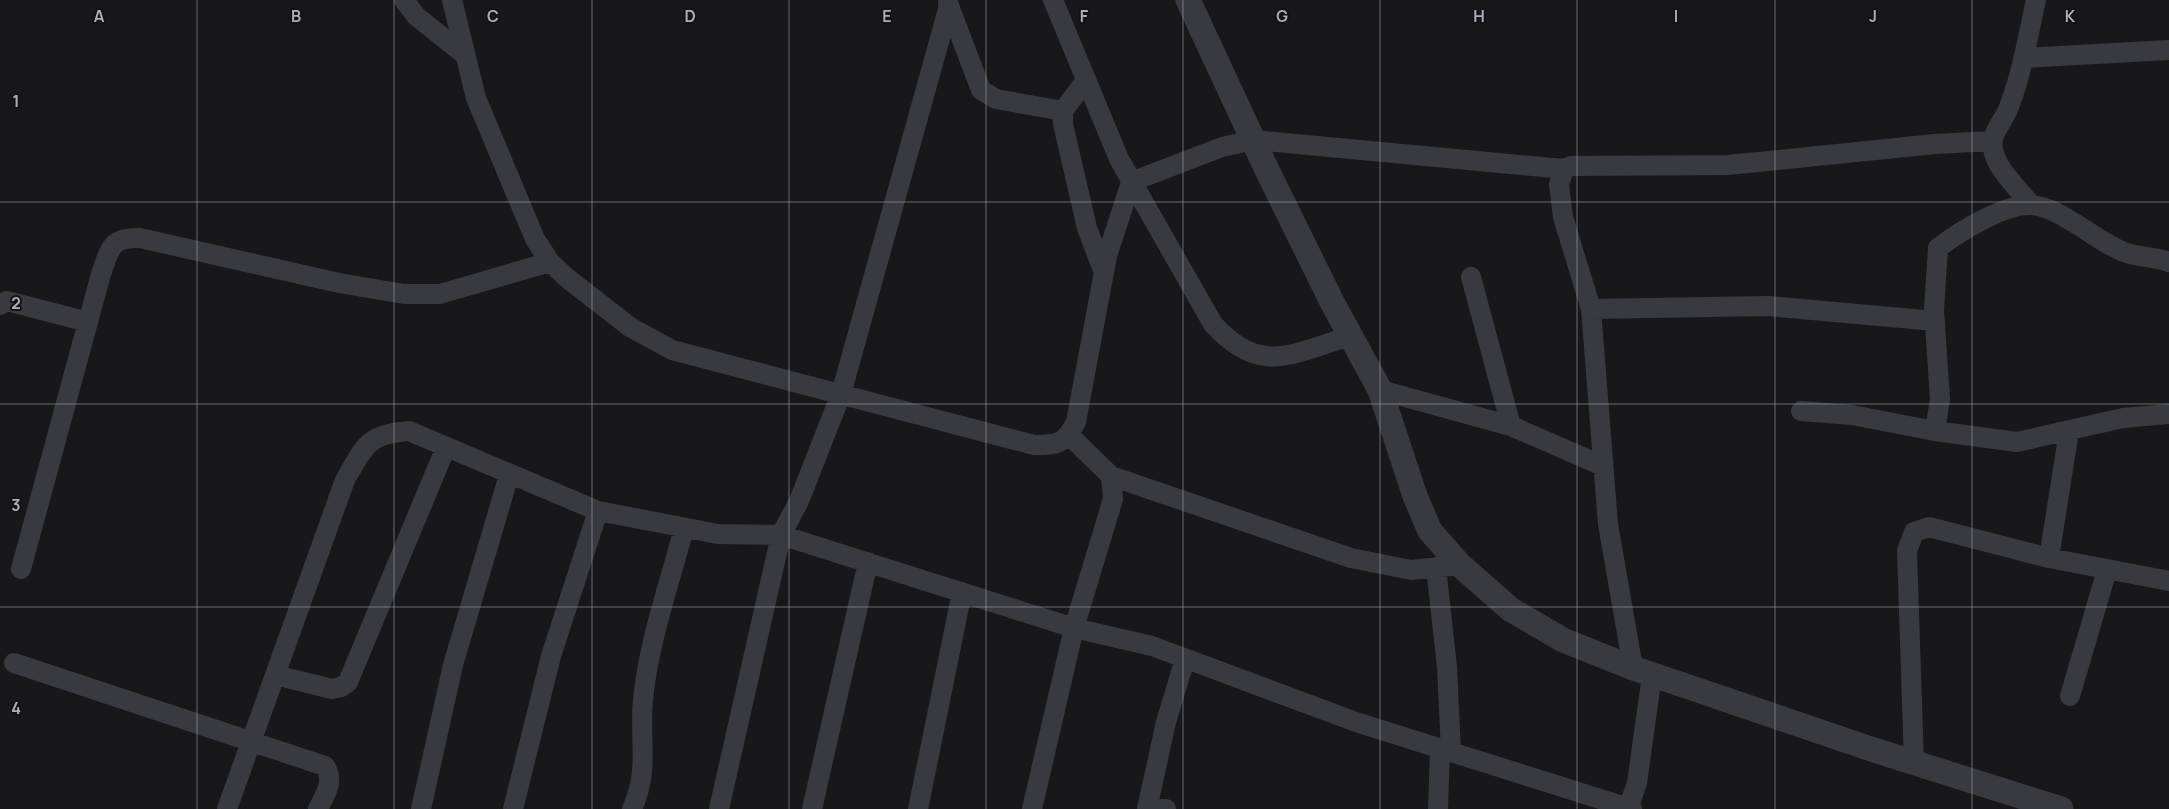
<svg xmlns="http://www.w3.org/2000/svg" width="2169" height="809" font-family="Manrope,sans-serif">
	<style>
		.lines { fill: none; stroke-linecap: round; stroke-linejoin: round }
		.minor { stroke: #383a3f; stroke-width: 20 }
		.tertiary { stroke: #383a3f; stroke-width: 25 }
		.grid { fill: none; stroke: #a9b0ba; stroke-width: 1; stroke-opacity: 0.55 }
		.grid-label { font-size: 16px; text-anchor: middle; font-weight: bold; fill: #a9b0ba; stroke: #131315; stroke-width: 4; stroke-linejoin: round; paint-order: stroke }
	</style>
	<rect width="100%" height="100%" fill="#18181a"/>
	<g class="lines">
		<path class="minor" d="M 404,0 L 416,16 L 465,55
			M 452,0 L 476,98 L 535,239 L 550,262 L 567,278 L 630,327 L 672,350 L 1034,445 C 1059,445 1064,444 1076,422 L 1107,256 L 1131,182 L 1222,147 L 1254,140 L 1564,169
			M 1053,0 L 1119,159 L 1213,324 C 1261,377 1292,353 1351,336
			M 948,3 L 981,90 L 996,99 L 1063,111
			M 2023,58 L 2169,50
			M 1086,80 L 1063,111 L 1063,124 L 1087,228 L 1104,273
			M 2031,205 C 2019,189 1996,169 1993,149 C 1990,133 2004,121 2009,107 C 2022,73 2028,36 2036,0
			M 1471,277 L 1511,426
			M 0,305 L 7,301 L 88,322
			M 1591,309 L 1768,306 L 1935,321
			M 1380,390 L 1511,426 L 1603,466
			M 1801,411 L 1852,415 L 1935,431 L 2017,442 L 2123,418 L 2169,414
			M 1935,431 L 1940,399 L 1934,310 L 1938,248 C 1959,232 2005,203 2032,205 C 2045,206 2060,214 2071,221 C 2089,231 2104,244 2124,252 C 2138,258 2155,256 2169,262
			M 1111,476 L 1351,558 L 1411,570 L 1460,565
			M 2049,558 L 2069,431
			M 1436,567 L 1447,667 L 1451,752
			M 21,569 L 101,274 C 110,249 110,237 140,238 L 339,283 L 404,294 L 440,294 L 550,262
			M 14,663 L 325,766 C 335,782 325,794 318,809
			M 1633,668 L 1608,524 L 1591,309 L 1563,217 L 1559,184 L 1564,169 L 1571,166 L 1728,165 L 1935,144 L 1993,141
			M 275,675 L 332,689 L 341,687 L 348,682 L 446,447
			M 2070,696 L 2107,570
			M 1914,763 L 1907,551 L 1914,532 L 1929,527 L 2049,558 L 2169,581
			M 1147,807 L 1166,809
			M 227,809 L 345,480 C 365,446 367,434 409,431 L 598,511 L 718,534 L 781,535 L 799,501 L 841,394 L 949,6
			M 421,809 L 453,665 L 509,475
			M 513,809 L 551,656 L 598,511
			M 632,809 C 650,769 639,741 643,700 C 648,644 670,582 684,528
			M 719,809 L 781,535 L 1074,628 L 1152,646 L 1356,722 L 1632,809
			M 812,809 L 868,562
			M 918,809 L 962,592
			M 1032,809 L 1074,628 L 1113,499 L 1111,476 L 1069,435
			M 1147,809 L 1166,722 L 1185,659
			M 1438,809 L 1440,748
			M 1628,809 L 1637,783 L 1652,675"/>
		<path class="tertiary" d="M 1188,0 L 1267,170 L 1332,302 L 1380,390 L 1415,496 L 1430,531 L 1460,565 L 1510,609 L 1563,640 L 1633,668 L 1874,750 L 2061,809"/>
	</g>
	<path class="grid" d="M 197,0 L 197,809M 394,0 L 394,809M 592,0 L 592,809M 789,0 L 789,809M 986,0 L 986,809M 1183,0 L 1183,809M 1380,0 L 1380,809M 1577,0 L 1577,809M 1775,0 L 1775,809M 1972,0 L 1972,809M 0,202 L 2169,202M 0,404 L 2169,404M 0,607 L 2169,607"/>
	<g class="grid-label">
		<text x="99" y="22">A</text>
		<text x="296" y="22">B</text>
		<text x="493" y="22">C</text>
		<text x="690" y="22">D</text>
		<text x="887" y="22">E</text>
		<text x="1084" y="22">F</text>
		<text x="1282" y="22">G</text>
		<text x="1479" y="22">H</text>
		<text x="1676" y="22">I</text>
		<text x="1873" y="22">J</text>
		<text x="2070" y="22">K</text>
		<text x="16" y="107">1</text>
		<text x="16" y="309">2</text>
		<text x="16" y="511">3</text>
		<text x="16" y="714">4</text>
	</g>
</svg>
